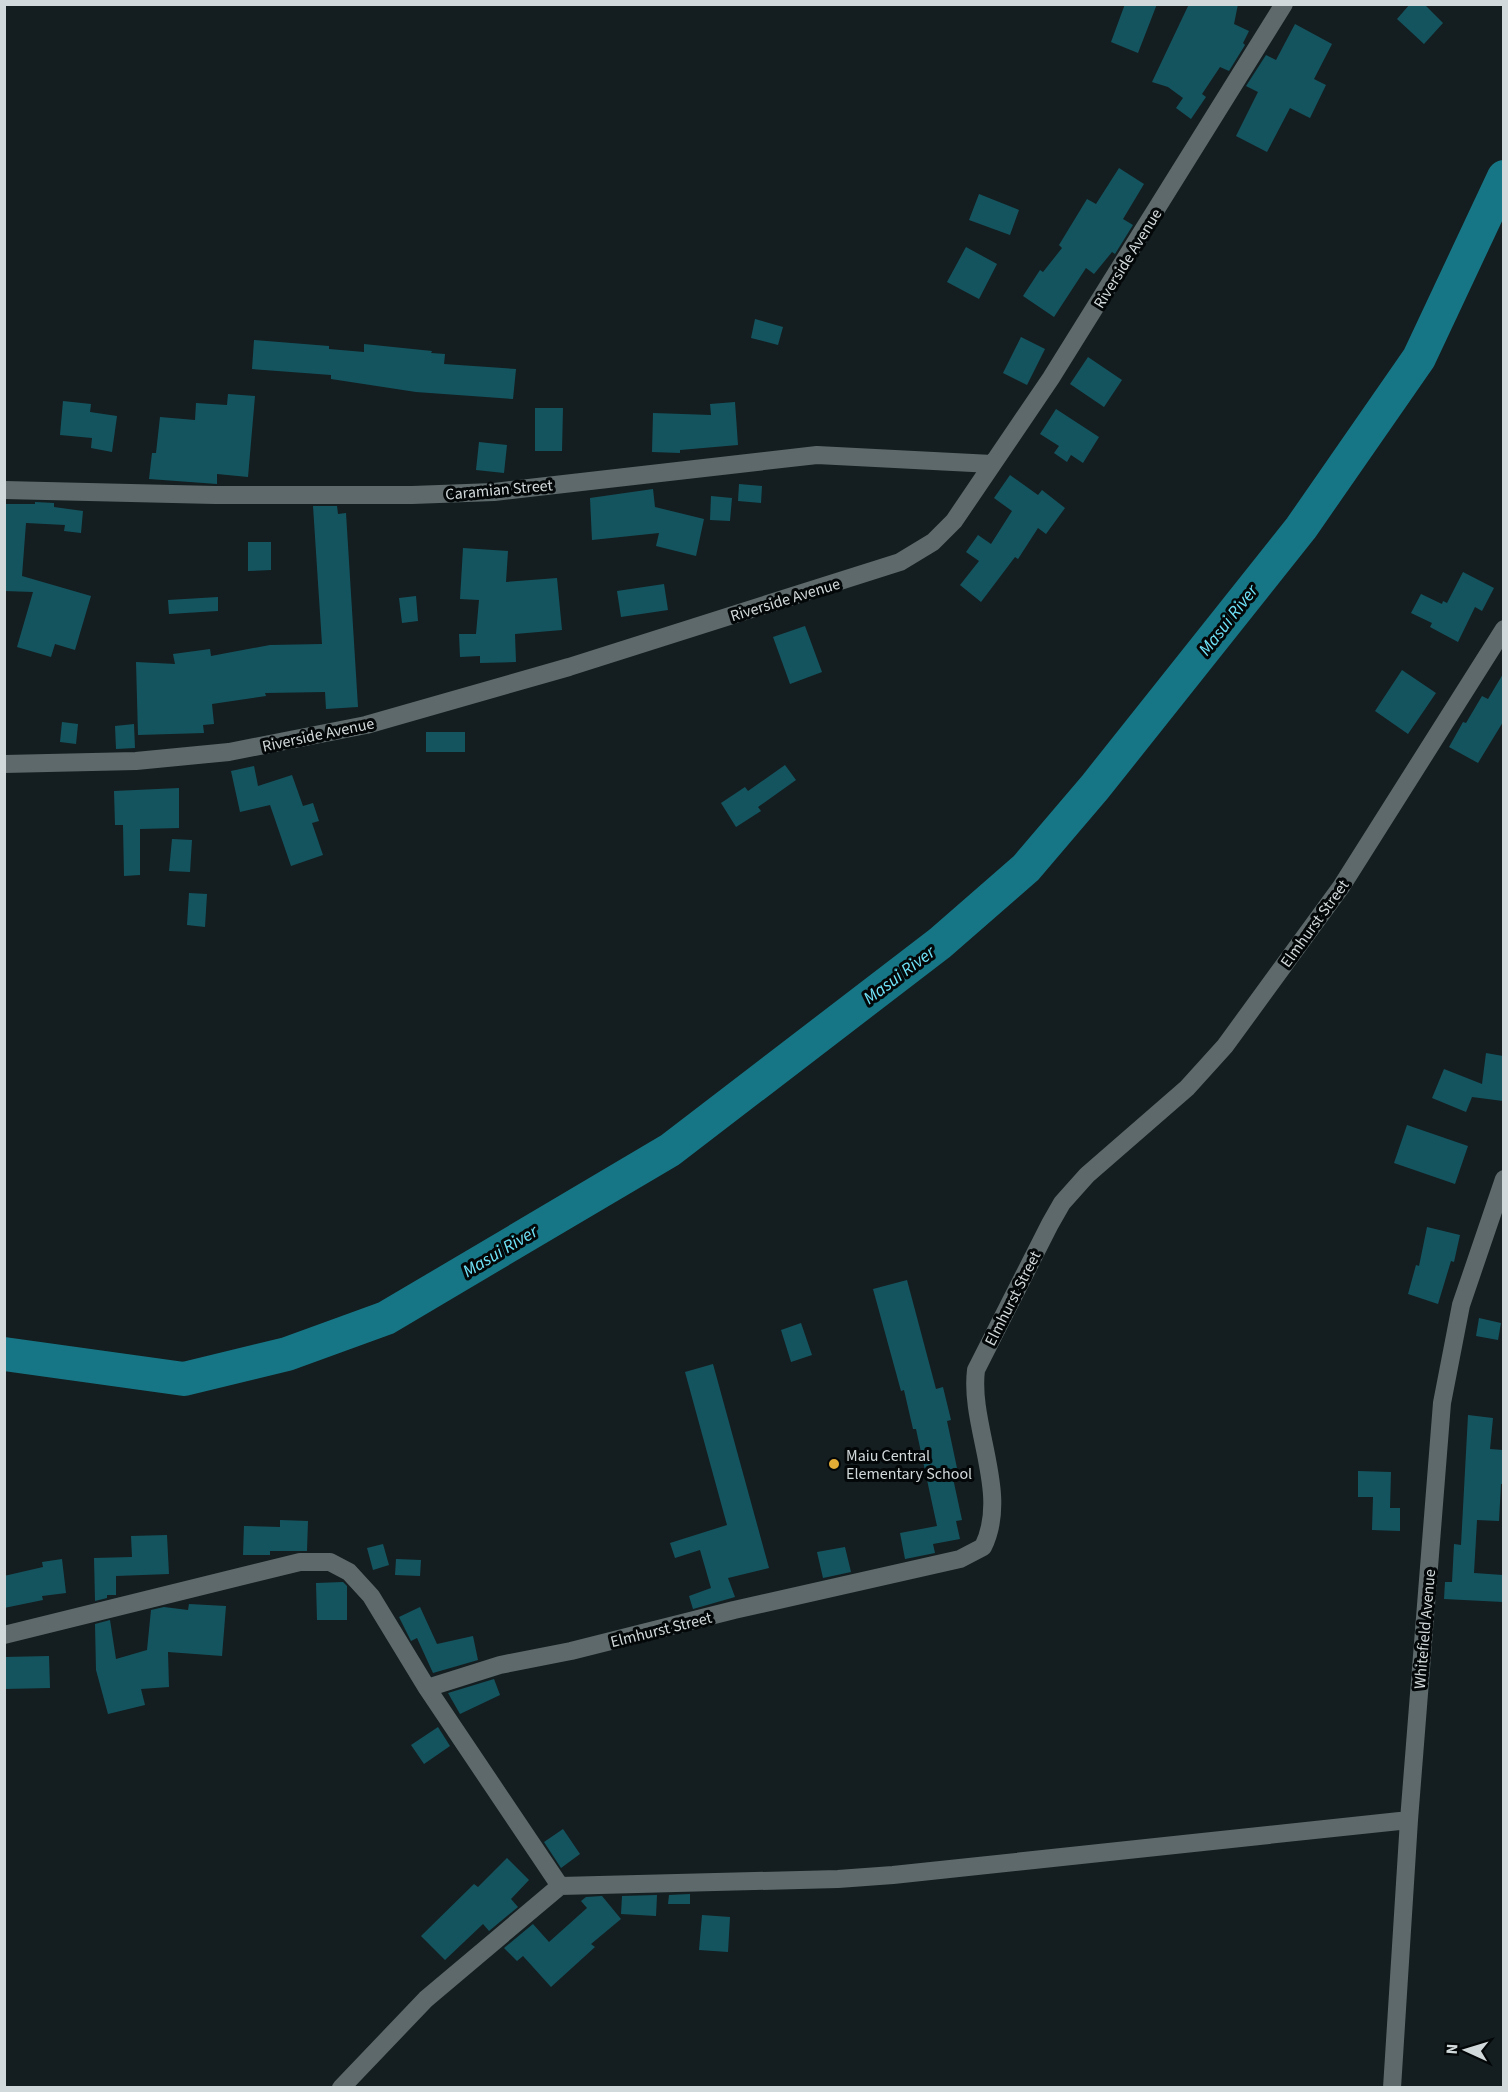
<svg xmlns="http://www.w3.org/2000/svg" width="1508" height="2092" font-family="'Source Sans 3',sans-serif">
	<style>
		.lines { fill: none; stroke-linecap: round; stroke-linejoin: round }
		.river { stroke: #177685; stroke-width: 34 }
		.building { fill: #14545f }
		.minor { stroke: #5d696b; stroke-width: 18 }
		.poi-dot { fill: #e4ad35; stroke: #040708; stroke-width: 2 }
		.labels { text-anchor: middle; stroke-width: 6; stroke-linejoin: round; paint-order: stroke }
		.street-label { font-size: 16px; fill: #d2d9da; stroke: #040708 }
		.poi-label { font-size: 16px; fill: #d2d9da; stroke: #040708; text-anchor: start }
		.water-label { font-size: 18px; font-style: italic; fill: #70e4f9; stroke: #040708 }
	</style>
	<rect width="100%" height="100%" fill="#141e20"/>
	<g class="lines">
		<path class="river" d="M 4,1354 L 184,1379 L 287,1354 L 386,1318 L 670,1150 L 940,943 L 1026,868 L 1095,787 L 1301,528 L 1419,358 L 1504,177"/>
	</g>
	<path class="building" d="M 1125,4 L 1157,4 L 1138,53 L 1111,42 Z
		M 1189,4 L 1238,4 L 1234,24 L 1249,31 L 1243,43 L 1245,45 L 1229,71 L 1220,67 L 1202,94 L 1206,97 L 1191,119 L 1176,108 L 1183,98 L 1168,87 L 1152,82 Z
		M 1410,4 L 1424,4 L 1443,23 L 1424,44 L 1397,19 Z
		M 1295,24 L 1332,44 L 1314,79 L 1326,85 L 1310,118 L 1290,108 L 1267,152 L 1236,136 L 1258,92 L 1246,86 L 1266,55 L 1276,60 Z
		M 1119,168 L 1144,184 L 1123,219 L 1133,225 L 1115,254 L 1112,252 L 1094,274 L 1086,268 L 1054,317 L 1023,296 L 1040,270 L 1043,272 L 1062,248 L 1059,245 L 1087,199 L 1096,204 Z
		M 979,194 L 1019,210 L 1010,235 L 969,220 Z
		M 966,247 L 997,264 L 979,299 L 947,282 Z
		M 755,319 L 783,327 L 778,345 L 751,338 Z
		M 1021,337 L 1045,349 L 1027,385 L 1003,373 Z
		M 254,340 L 329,346 L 329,349 L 364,352 L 364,344 L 432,351 L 431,353 L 445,354 L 444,364 L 516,369 L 513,399 L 416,392 L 331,379 L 331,375 L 252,369 Z
		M 1088,357 L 1122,380 L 1104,407 L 1070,384 Z
		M 228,394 L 255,396 L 248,477 L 217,474 L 217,484 L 149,479 L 152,453 L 156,453 L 160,417 L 195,420 L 196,403 L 227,405 Z
		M 63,401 L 91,404 L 90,412 L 117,416 L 112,452 L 91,448 L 92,438 L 60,435 Z
		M 735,402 L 738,445 L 680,450 L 680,453 L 652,452 L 653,413 L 711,415 L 710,404 Z
		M 535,408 L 563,408 L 562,451 L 535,451 Z
		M 1056,409 L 1099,437 L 1083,463 L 1071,455 L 1067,462 L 1054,453 L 1059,446 L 1040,434 Z
		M 479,442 L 507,445 L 504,473 L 476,470 Z
		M 1010,475 L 1038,495 L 1042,490 L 1065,508 L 1046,534 L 1038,528 L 1018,559 L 1015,557 L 981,602 L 960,585 L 979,561 L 966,552 L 978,535 L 991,544 L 1012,511 L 994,498 Z
		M 739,484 L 762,486 L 761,503 L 738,501 Z
		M 653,489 L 655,507 L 704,519 L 696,556 L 656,546 L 659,533 L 592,540 L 590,498 Z
		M 711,496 L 732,498 L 730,521 L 710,520 Z
		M 35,502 L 54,503 L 54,507 L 83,511 L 81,533 L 64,531 L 65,525 L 26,523 L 22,576 L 91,596 L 75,650 L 55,644 L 51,657 L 17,647 L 33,592 L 4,591 L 4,504 L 35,504 Z
		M 313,506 L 337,506 L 338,514 L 346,513 L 358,707 L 326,709 L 325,692 L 265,693 L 266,696 L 212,704 L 214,724 L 203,725 L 204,733 L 138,735 L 136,662 L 175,664 L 173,654 L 210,649 L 211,656 L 270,645 L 322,644 Z
		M 248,542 L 271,542 L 271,570 L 248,571 Z
		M 463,548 L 508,551 L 506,582 L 557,578 L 562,630 L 515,634 L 516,662 L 480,663 L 480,656 L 460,657 L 459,634 L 476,634 L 479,600 L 460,599 Z
		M 1463,572 L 1494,588 L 1482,611 L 1475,607 L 1458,642 L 1430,627 L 1432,623 L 1411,613 L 1421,594 L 1442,604 L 1443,601 L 1447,603 Z
		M 664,584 L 668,610 L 621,617 L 617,591 Z
		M 416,596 L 418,621 L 402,623 L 399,598 Z
		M 218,597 L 218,611 L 169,614 L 168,600 Z
		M 805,626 L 822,672 L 790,684 L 773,637 Z
		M 1402,670 L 1436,693 L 1408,734 L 1375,711 Z
		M 1503,674 L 1503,722 L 1478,763 L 1449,747 L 1463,722 L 1466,723 L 1482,696 L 1488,699 Z
		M 62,722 L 78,724 L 76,744 L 60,742 Z
		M 134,724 L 135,748 L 116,749 L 115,726 Z
		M 426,732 L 465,732 L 465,752 L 426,752 Z
		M 785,765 L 796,780 L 758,807 L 761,811 L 736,827 L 721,803 L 745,787 L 748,791 Z
		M 254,766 L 258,786 L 292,775 L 303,806 L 313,803 L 319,821 L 312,823 L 323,855 L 291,866 L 270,805 L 240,812 L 231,771 Z
		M 179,788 L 179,828 L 140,829 L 140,875 L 124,876 L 123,825 L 115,825 L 114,791 Z
		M 172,839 L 192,840 L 190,872 L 169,871 Z
		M 189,893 L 207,894 L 205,927 L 187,925 Z
		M 1486,1053 L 1503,1056 L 1503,1101 L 1472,1097 L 1466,1112 L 1432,1098 L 1444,1069 L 1482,1084 Z
		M 1407,1125 L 1468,1146 L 1455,1184 L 1394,1163 Z
		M 1427,1227 L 1460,1235 L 1454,1262 L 1451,1261 L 1438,1304 L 1408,1294 L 1416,1265 L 1419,1266 Z
		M 907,1280 L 936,1389 L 943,1387 L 951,1420 L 947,1421 L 957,1468 L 951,1469 L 962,1520 L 956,1521 L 960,1539 L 933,1544 L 935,1553 L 905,1559 L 900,1533 L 937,1526 L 916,1429 L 913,1429 L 904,1390 L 901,1391 L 873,1289 Z
		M 1479,1318 L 1501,1323 L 1498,1340 L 1476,1336 Z
		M 801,1323 L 812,1355 L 791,1362 L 781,1330 Z
		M 713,1364 L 769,1568 L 728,1578 L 735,1597 L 693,1609 L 689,1596 L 711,1588 L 700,1550 L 675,1558 L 670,1543 L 727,1525 L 685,1372 Z
		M 1468,1415 L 1493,1418 L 1490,1449 L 1503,1450 L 1503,1484 L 1501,1484 L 1499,1521 L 1477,1520 L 1474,1573 L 1503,1575 L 1503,1602 L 1444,1599 L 1445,1582 L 1452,1582 L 1454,1544 L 1461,1545 Z
		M 1358,1471 L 1391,1472 L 1390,1508 L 1400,1508 L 1400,1531 L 1372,1530 L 1373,1497 L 1358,1497 Z
		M 280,1520 L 308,1521 L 307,1551 L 270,1551 L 270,1555 L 243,1555 L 244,1526 L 280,1527 Z
		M 167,1535 L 169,1574 L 116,1576 L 116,1595 L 107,1595 L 107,1598 L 95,1601 L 94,1558 L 132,1557 L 131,1536 Z
		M 383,1544 L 389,1565 L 373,1570 L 367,1548 Z
		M 845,1547 L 851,1572 L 823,1578 L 817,1552 Z
		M 62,1559 L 66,1593 L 42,1596 L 43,1600 L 4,1608 L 4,1576 L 43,1567 L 42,1562 Z
		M 396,1559 L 421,1560 L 420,1576 L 395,1575 Z
		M 343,1582 L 347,1586 L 347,1620 L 317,1620 L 316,1583 Z
		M 189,1604 L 226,1606 L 222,1656 L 168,1652 L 169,1687 L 141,1689 L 145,1705 L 108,1714 L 96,1670 L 95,1624 L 110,1620 L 116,1659 L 147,1650 L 151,1610 L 164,1607 L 188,1610 Z
		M 420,1607 L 437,1644 L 473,1636 L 478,1660 L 433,1673 L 417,1638 L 411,1641 L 399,1617 Z
		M 49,1656 L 50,1688 L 4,1689 L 4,1657 Z
		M 494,1679 L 500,1695 L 460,1714 L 448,1693 Z
		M 438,1727 L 450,1746 L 424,1764 L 411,1745 Z
		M 563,1829 L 580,1854 L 561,1868 L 544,1842 Z
		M 507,1858 L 529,1880 L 511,1899 L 518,1907 L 489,1931 L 483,1924 L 445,1960 L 421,1936 L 474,1884 L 478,1887 Z
		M 690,1894 L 690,1904 L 668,1904 L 669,1895 Z
		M 657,1895 L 656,1916 L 621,1914 L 622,1896 Z
		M 602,1896 L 621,1919 L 591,1944 L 595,1947 L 551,1987 L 523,1956 L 517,1961 L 504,1948 L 533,1924 L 549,1942 L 587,1908 L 581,1901 L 586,1897 Z
		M 702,1915 L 730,1917 L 728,1952 L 699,1950 Z"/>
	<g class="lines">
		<path class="minor" d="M 4,490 L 215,495 L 412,495 L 494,492 L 817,455 L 992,464
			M 4,764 L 136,761 L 229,752 L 366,725 L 569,667 L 900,562 L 933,542 L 954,521 L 1051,378 L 1284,4
			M 4,1635 L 300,1562 L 330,1562 L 349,1572 L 371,1596 L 427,1688 L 560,1886
			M 427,1688 L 500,1665 L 571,1651 L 734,1610 L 960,1559 L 983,1547 C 1010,1493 969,1426 976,1370 L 1050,1224 L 1062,1203 L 1087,1175 L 1187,1088 L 1225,1046 L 1341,887 L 1504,629
			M 341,2088 L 426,1999 L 560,1886 L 838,1879 L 893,1875 L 1409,1820
			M 1392,2088 L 1409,1820 L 1442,1403 L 1461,1305 L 1504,1179"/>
	</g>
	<circle class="poi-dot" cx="834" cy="1464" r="6"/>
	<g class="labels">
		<g class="street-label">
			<text transform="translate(1127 258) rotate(-58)" y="6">Riverside Avenue</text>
			<text transform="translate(499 489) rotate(-5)" y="6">Caramian Street</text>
			<text transform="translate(785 599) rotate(-17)" y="6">Riverside Avenue</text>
			<text transform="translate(318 734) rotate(-12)" y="6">Riverside Avenue</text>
			<text transform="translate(1314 923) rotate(-54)" y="6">Elmhurst Street</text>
			<text transform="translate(1012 1298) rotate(-63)" y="6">Elmhurst Street</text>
			<text transform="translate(661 1629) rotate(-14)" y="6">Elmhurst Street</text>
			<text transform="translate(1424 1629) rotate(-85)" y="6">Whitefield Avenue</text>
		</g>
		<g class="poi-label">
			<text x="846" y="1461">Maiu Central<tspan x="846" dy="18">Elementary School</tspan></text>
		</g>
		<g class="water-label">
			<text transform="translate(1228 620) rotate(-52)" y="6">Masui River</text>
			<text transform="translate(899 975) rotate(-37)" y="6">Masui River</text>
			<text transform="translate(500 1251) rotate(-31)" y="6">Masui River</text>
		</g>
	</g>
	<rect width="1508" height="2092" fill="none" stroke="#d2d9da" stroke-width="12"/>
	<g transform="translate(1466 2050) rotate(274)" stroke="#040708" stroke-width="4.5" paint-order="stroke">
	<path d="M0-4.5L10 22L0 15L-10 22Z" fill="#d2d9da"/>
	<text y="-9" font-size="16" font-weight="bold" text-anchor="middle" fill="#d2d9da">N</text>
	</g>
</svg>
